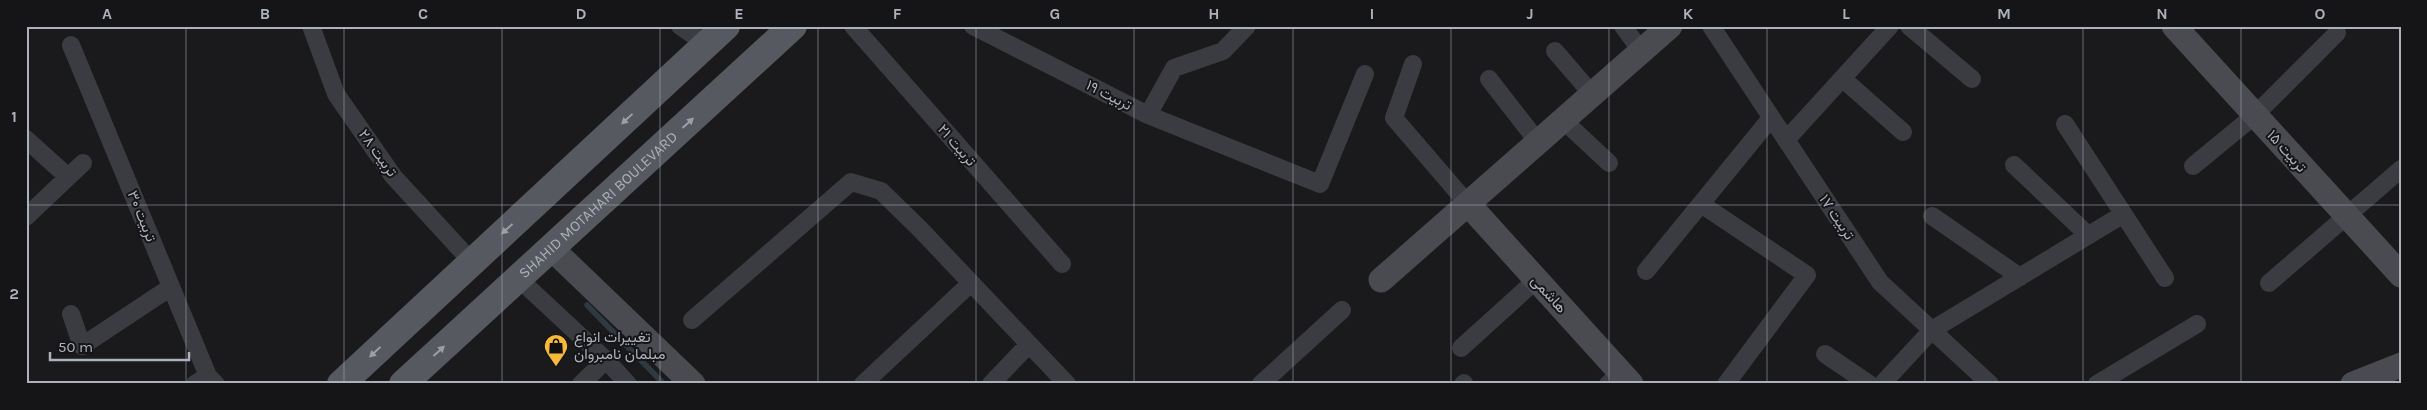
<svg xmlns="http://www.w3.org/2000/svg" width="2427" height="410" font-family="Karla,Vazirmatn,sans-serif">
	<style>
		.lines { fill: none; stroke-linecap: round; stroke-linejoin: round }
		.stream { stroke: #2f3941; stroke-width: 5.5 }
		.street { stroke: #3b3c41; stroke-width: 18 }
		.secondary { stroke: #494b51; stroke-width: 25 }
		.primary { stroke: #575960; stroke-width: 28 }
		.oneway { fill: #9b9faa }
		.grid { fill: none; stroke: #acb1bc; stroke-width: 1; stroke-opacity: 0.55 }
		.labels { text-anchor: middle; stroke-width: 4; stroke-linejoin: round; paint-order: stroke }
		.street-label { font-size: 15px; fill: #acb1bc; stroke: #151517 }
		.poi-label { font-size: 15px; fill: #acb1bc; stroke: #151517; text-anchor: start }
		.neatline { fill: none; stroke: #acb1bc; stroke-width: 2 }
		.grid-label { font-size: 16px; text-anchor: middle; font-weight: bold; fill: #acb1bc }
	</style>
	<rect width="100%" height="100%" fill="#1a1a1c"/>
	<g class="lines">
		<path class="stream" d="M 587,305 L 664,384"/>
		<path class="street" d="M 311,26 L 336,94 L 393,176 L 472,262
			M 680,26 L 707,45
			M 853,26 L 1062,264
			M 973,26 L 1148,115 L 1174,68 L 1223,51 L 1247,26
			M 1623,26 L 1641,51
			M 1711,26 L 1880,282 L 1990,384
			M 1909,26 L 1972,79
			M 71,45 L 208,376 L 216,384
			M 1555,51 L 1592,94
			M 1413,64 L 1394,118 L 1468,204
			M 1489,79 L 1538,142
			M 1843,79 L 1903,132
			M 1148,115 L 1320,184 L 1365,74
			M 1563,120 L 1609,163
			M 2065,124 L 2165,278
			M 26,139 L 68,177
			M 1786,140 L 1890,26
			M 2014,165 L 2088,235
			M 2193,166 L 2255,115 L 2337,33
			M 1701,204 L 1807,275 L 1726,384
			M 1932,216 L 2020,277
			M 26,217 L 83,163
			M 1646,271 L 1771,118
			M 518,278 L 606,360 L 628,384
			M 2269,283 L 2401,169
			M 71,314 L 82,346 L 171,287
			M 692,320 L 851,182 L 881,191 L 920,229 L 1067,384
			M 1461,348 L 1536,280
			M 1825,354 L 1869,384
			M 195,384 L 208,376
			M 581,384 L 606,360
			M 863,384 L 971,283
			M 991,384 L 1029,344
			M 1261,384 L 1342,310
			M 1463,384 L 1464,383
			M 1608,384 L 1621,373
			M 1882,384 L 1932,330 L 2122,215
			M 2097,384 L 2197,324"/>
		<path class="secondary" d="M 2174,26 L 2401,275
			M 1468,204 L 1631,384
			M 551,248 L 693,384
			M 1381,280 L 1670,26
			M 2353,384 L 2401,365"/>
		<g class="primary">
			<path d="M 341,384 L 726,26"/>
			<path id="s1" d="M 403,384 L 793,26"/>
		</g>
	</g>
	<defs><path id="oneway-solid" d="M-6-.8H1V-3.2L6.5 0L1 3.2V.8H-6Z" transform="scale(1.25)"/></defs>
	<g class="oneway">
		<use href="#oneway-solid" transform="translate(627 119) rotate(137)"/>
		<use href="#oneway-solid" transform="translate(688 123) rotate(-42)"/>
		<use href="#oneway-solid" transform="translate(507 229) rotate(137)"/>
		<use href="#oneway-solid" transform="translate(439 351) rotate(-42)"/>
		<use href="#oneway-solid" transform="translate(375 352) rotate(137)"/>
	</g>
	<path class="grid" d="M 186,26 L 186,384M 344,26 L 344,384M 502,26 L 502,384M 660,26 L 660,384M 818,26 L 818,384M 976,26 L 976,384M 1134,26 L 1134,384M 1293,26 L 1293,384M 1451,26 L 1451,384M 1609,26 L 1609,384M 1767,26 L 1767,384M 1925,26 L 1925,384M 2083,26 L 2083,384M 2241,26 L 2241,384M 26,205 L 2401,205"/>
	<defs>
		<g id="shop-pin" transform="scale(1.25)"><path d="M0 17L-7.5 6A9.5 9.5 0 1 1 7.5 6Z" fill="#f6ba38" stroke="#151517"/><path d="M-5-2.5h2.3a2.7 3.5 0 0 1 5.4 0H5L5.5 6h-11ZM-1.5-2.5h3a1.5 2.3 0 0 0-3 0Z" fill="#111"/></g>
	</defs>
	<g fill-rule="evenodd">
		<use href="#shop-pin" x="556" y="346"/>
	</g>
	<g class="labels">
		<g class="street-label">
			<text transform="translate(1109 95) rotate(27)" y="5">تربیت ۱۹</text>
			<text transform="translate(957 145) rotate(49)" y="5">تربیت ۲۱</text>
			<text transform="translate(2287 151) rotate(48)" y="5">تربیت ۱۵</text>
			<text transform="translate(378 153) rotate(54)" y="5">تربیت ۲۸</text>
			<text dy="5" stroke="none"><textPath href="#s1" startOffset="265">SHAHID MOTAHARI BOULEVARD</textPath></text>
			<text transform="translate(142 216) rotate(68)" y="5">تربیت ۳۰</text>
			<text transform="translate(1837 217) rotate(56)" y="5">تربیت ۱۷</text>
			<text transform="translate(1549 294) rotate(48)" y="5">هاشمی</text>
		</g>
		<g class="poi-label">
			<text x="574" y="342">تغییرات انواع<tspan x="574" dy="17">مبلمان نامبروان</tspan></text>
		</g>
	</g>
	<rect width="2427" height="410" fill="none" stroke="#151517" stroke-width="55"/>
	<path d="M50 352v8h139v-8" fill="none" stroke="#acb1bc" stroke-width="2.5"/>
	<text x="58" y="352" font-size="15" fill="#acb1bc" stroke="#151517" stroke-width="4" paint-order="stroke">50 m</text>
	<rect x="28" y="28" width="2372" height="354" class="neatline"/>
	<g class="grid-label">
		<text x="107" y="19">A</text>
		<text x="265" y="19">B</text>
		<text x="423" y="19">C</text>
		<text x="581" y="19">D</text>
		<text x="739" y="19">E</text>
		<text x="897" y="19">F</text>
		<text x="1055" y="19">G</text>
		<text x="1214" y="19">H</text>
		<text x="1372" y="19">I</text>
		<text x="1530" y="19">J</text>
		<text x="1688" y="19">K</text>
		<text x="1846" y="19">L</text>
		<text x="2004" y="19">M</text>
		<text x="2162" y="19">N</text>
		<text x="2320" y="19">O</text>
		<text x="14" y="122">1</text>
		<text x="14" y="299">2</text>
	</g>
</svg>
